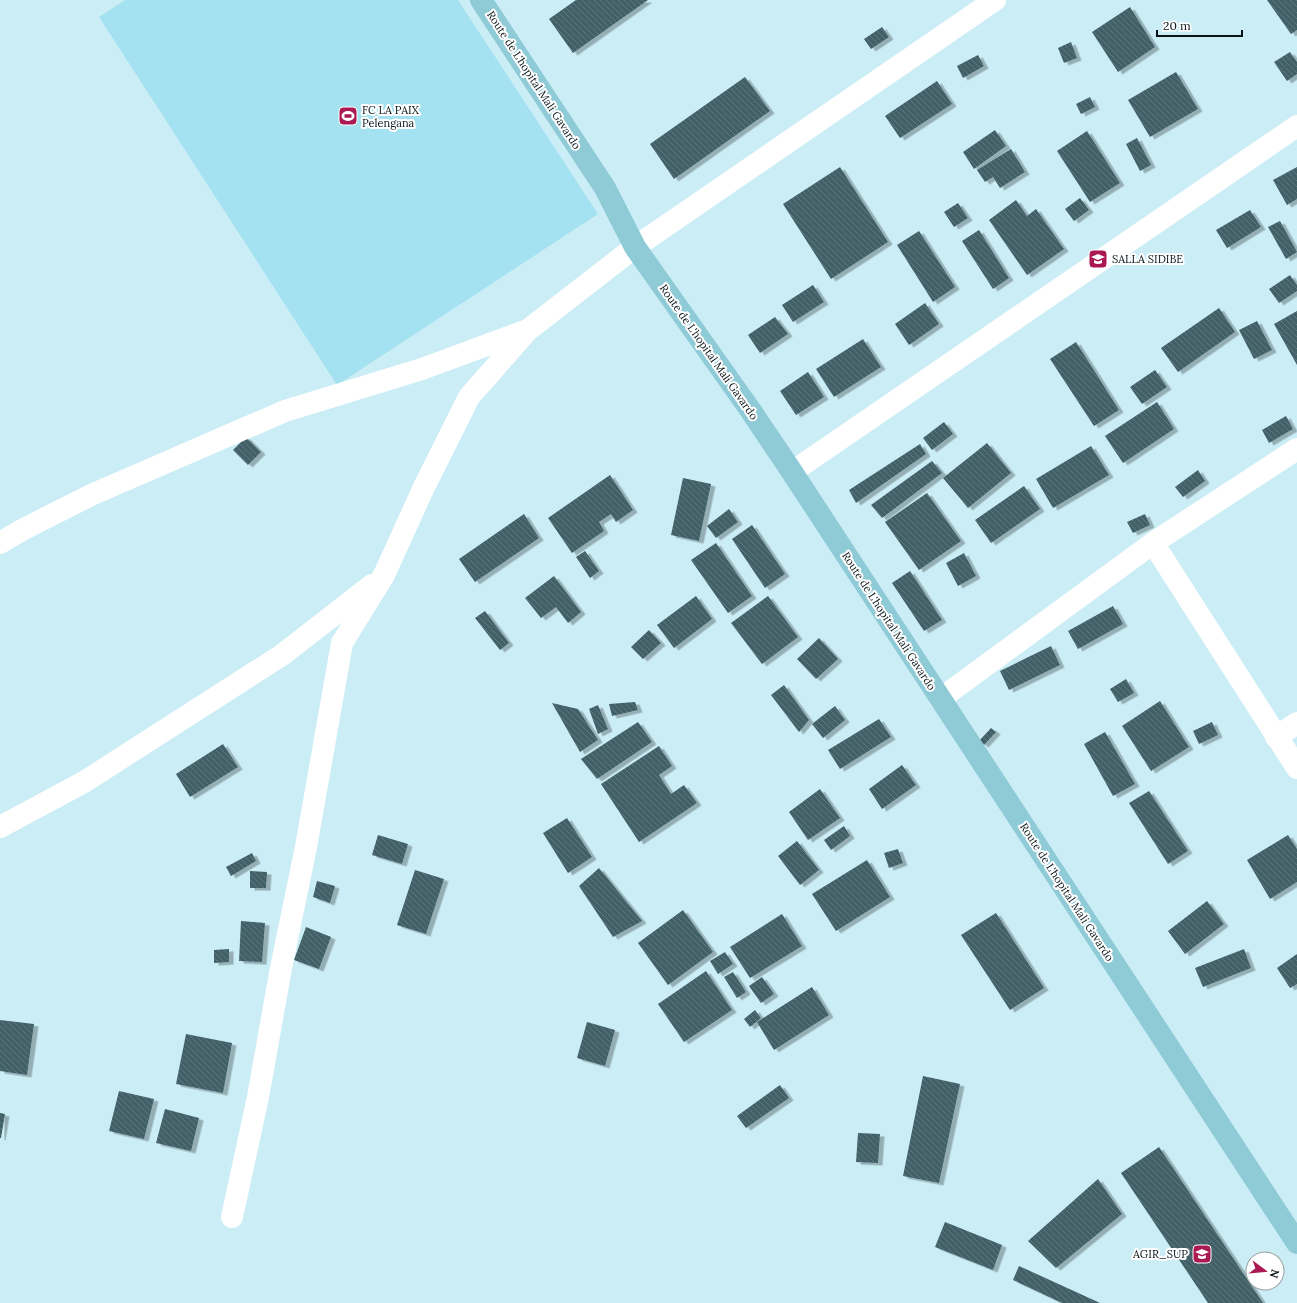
<svg xmlns="http://www.w3.org/2000/svg" width="1297" height="1303" font-family="Lora,serif">
	<style>
		.garden { fill: #a4e2f1 }
		.building { fill: url(#building-back-hatch); filter: url(#shadow) }
		.lines { fill: none; stroke-linecap: round; stroke-linejoin: round }
		.minor { stroke: #fff; stroke-width: 22 }
		.major { stroke: #8fcad7; stroke-width: 22 }
		.labels { text-anchor: middle; stroke-width: 4; stroke-linejoin: round; paint-order: stroke }
		.street-label { font-size: 11px; fill: #081417; stroke: #fff }
		.poi-label { font-size: 11px; fill: #081417; stroke: #fff; text-anchor: start }
	</style>
	<defs>
		<pattern id="building-back-hatch" width="6" height="6" patternUnits="userSpaceOnUse"><rect width="6" height="6" fill="#426068"/><path d="M-1 5l2 2M0 0l6 6M5-1l2 2" fill="none" stroke="#5f767c"/></pattern>
		<filter id="shadow"><feDropShadow dx="4.5" dy="2.5" stdDeviation="0" flood-color="#0004"/></filter>
	</defs>
	<rect width="100%" height="100%" fill="#cbedf6"/>
	<path class="garden" d="M 125,0 L 458,0 L 598,214 L 337,385 L 99,17 Z"/>
	<path class="building" d="M 576,0 L 648,0 L 573,53 L 549,19 Z
		M 1267,0 L 1297,0 L 1297,30 L 1291,34 Z
		M 1130,7 L 1155,47 L 1118,72 L 1092,32 Z
		M 882,27 L 889,37 L 871,49 L 864,39 Z
		M 1071,42 L 1077,58 L 1064,63 L 1058,48 Z
		M 1290,52 L 1297,62 L 1297,74 L 1287,81 L 1274,62 Z
		M 978,55 L 984,66 L 963,78 L 957,66 Z
		M 1176,72 L 1198,109 L 1150,137 L 1128,100 Z
		M 745,77 L 770,111 L 674,179 L 650,144 Z
		M 937,81 L 952,104 L 900,138 L 885,116 Z
		M 1090,97 L 1095,107 L 1081,114 L 1076,104 Z
		M 995,130 L 1006,146 L 974,169 L 963,152 Z
		M 1087,131 L 1120,183 L 1090,202 L 1057,151 Z
		M 1137,138 L 1151,165 L 1140,171 L 1126,144 Z
		M 1011,149 L 1025,172 L 1000,188 L 993,177 L 985,182 L 977,170 Z
		M 840,167 L 888,242 L 831,279 L 783,204 Z
		M 1297,167 L 1297,199 L 1287,205 L 1273,180 Z
		M 1080,198 L 1089,210 L 1074,221 L 1065,209 Z
		M 1016,200 L 1027,216 L 1036,209 L 1064,249 L 1027,275 L 989,220 Z
		M 958,203 L 968,218 L 954,227 L 944,212 Z
		M 1250,210 L 1261,227 L 1227,248 L 1216,230 Z
		M 1280,221 L 1297,252 L 1286,259 L 1268,227 Z
		M 979,230 L 1009,278 L 993,289 L 962,241 Z
		M 919,231 L 955,287 L 933,302 L 897,245 Z
		M 1290,275 L 1297,285 L 1297,291 L 1279,303 L 1269,289 Z
		M 813,285 L 824,302 L 793,322 L 782,305 Z
		M 925,303 L 939,324 L 909,345 L 895,324 Z
		M 1219,308 L 1235,332 L 1178,372 L 1161,348 Z
		M 1297,311 L 1297,365 L 1274,324 Z
		M 775,317 L 788,334 L 760,353 L 748,335 Z
		M 1257,321 L 1272,350 L 1254,359 L 1239,330 Z
		M 863,339 L 881,367 L 834,397 L 816,369 Z
		M 1076,342 L 1119,410 L 1094,426 L 1050,359 Z
		M 1155,370 L 1167,387 L 1142,404 L 1130,387 Z
		M 808,372 L 824,397 L 796,415 L 780,391 Z
		M 1157,402 L 1174,429 L 1123,463 L 1105,436 Z
		M 1286,416 L 1293,429 L 1269,443 L 1262,430 Z
		M 944,422 L 953,434 L 932,450 L 923,438 Z
		M 246,437 L 261,452 L 248,465 L 233,450 Z
		M 987,443 L 1011,473 L 968,508 L 943,478 Z
		M 920,444 L 926,454 L 856,503 L 849,490 Z
		M 1091,446 L 1109,475 L 1053,508 L 1036,479 Z
		M 932,461 L 942,473 L 882,518 L 871,505 Z
		M 1198,470 L 1205,481 L 1183,497 L 1175,487 Z
		M 610,475 L 633,510 L 616,522 L 611,514 L 599,522 L 604,531 L 572,553 L 548,518 Z
		M 683,478 L 711,484 L 699,541 L 671,535 Z
		M 1024,486 L 1040,509 L 991,543 L 975,520 Z
		M 927,493 L 961,541 L 919,570 L 885,522 Z
		M 729,509 L 738,522 L 716,538 L 707,526 Z
		M 524,514 L 539,538 L 475,582 L 459,559 Z
		M 1145,514 L 1150,525 L 1133,533 L 1127,522 Z
		M 752,525 L 785,574 L 765,588 L 732,539 Z
		M 716,543 L 752,596 L 728,613 L 691,560 Z
		M 585,551 L 599,571 L 590,578 L 576,557 Z
		M 964,553 L 976,576 L 958,586 L 946,563 Z
		M 910,571 L 942,620 L 924,631 L 892,583 Z
		M 554,576 L 581,612 L 568,623 L 556,607 L 541,618 L 525,598 Z
		M 696,596 L 712,619 L 674,648 L 657,625 Z
		M 768,596 L 798,637 L 762,664 L 731,623 Z
		M 1113,606 L 1123,624 L 1078,649 L 1068,631 Z
		M 485,611 L 509,643 L 500,650 L 475,618 Z
		M 649,630 L 661,643 L 643,659 L 631,647 Z
		M 819,638 L 838,659 L 816,679 L 797,659 Z
		M 1051,646 L 1060,665 L 1009,690 L 1000,671 Z
		M 1126,679 L 1134,693 L 1118,702 L 1110,689 Z
		M 784,685 L 809,720 L 799,732 L 771,695 Z
		M 1160,701 L 1189,747 L 1151,771 L 1122,726 Z
		M 635,702 L 638,710 L 612,716 L 609,704 Z
		M 552,703 L 578,709 L 598,740 L 580,752 Z
		M 598,705 L 608,729 L 598,734 L 589,709 Z
		M 835,706 L 845,720 L 823,738 L 812,724 Z
		M 879,719 L 891,737 L 840,769 L 828,750 Z
		M 638,722 L 652,742 L 597,779 L 581,759 Z
		M 1212,722 L 1218,735 L 1199,744 L 1193,731 Z
		M 991,728 L 996,732 L 984,745 L 979,741 Z
		M 1105,732 L 1135,784 L 1113,796 L 1084,744 Z
		M 223,744 L 238,767 L 190,797 L 176,774 Z
		M 659,746 L 672,766 L 659,775 L 671,794 L 684,785 L 697,803 L 639,842 L 601,784 Z
		M 902,765 L 916,785 L 882,809 L 869,789 Z
		M 820,789 L 840,818 L 808,840 L 789,812 Z
		M 1149,791 L 1188,851 L 1168,864 L 1129,803 Z
		M 567,818 L 592,857 L 568,873 L 543,833 Z
		M 844,826 L 850,836 L 831,850 L 824,840 Z
		M 378,835 L 408,844 L 402,864 L 372,855 Z
		M 1288,835 L 1297,849 L 1297,882 L 1270,899 L 1247,860 Z
		M 797,841 L 819,870 L 800,885 L 778,856 Z
		M 898,849 L 903,863 L 889,868 L 884,853 Z
		M 252,853 L 256,861 L 231,876 L 226,867 Z
		M 867,860 L 890,897 L 836,931 L 812,894 Z
		M 599,868 L 642,921 L 613,937 L 579,886 Z
		M 415,870 L 444,879 L 426,934 L 397,925 Z
		M 250,871 L 267,872 L 266,888 L 250,888 Z
		M 317,881 L 335,886 L 330,903 L 313,897 Z
		M 1207,901 L 1224,924 L 1185,954 L 1168,931 Z
		M 683,910 L 713,952 L 668,985 L 638,943 Z
		M 996,913 L 1044,988 L 1010,1010 L 961,935 Z
		M 782,914 L 802,946 L 750,978 L 730,947 Z
		M 241,921 L 265,923 L 262,962 L 239,961 Z
		M 306,927 L 331,937 L 319,969 L 294,960 Z
		M 229,949 L 229,962 L 214,963 L 214,950 Z
		M 1244,949 L 1251,968 L 1203,987 L 1195,968 Z
		M 725,952 L 733,964 L 718,974 L 710,961 Z
		M 1297,954 L 1297,984 L 1290,988 L 1277,968 Z
		M 706,971 L 732,1010 L 684,1042 L 658,1004 Z
		M 733,972 L 746,992 L 737,998 L 724,977 Z
		M 762,977 L 774,994 L 761,1003 L 749,986 Z
		M 812,987 L 829,1015 L 774,1050 L 757,1022 Z
		M 755,1010 L 761,1018 L 750,1027 L 744,1019 Z
		M 0,1020 L 34,1024 L 27,1075 L 0,1071 Z
		M 587,1022 L 615,1030 L 605,1066 L 577,1058 Z
		M 186,1034 L 232,1043 L 223,1093 L 176,1084 Z
		M 923,1076 L 960,1084 L 939,1183 L 903,1176 Z
		M 780,1085 L 789,1098 L 746,1128 L 737,1116 Z
		M 119,1091 L 154,1099 L 144,1139 L 109,1131 Z
		M 165,1109 L 199,1118 L 191,1151 L 156,1143 Z
		M 0,1113 L 5,1114 L 1,1138 L 0,1138 Z
		M 858,1133 L 880,1134 L 878,1163 L 856,1162 Z
		M 1159,1147 L 1263,1303 L 1208,1303 L 1121,1173 Z
		M 1098,1179 L 1122,1214 L 1056,1268 L 1028,1241 Z
		M 945,1222 L 1002,1245 L 993,1270 L 935,1247 Z
		M 1019,1266 L 1100,1303 L 1062,1303 L 1013,1280 Z"/>
	<g class="lines">
		<path class="minor" d="M 792,472 L 1297,126
			M 0,543 L 22,530 L 91,495 L 285,411 L 422,369 L 525,331
			M 1153,543 L 1297,768
			M 940,699 L 1153,543 L 1297,449
			M 1276,737 L 1297,723
			M 0,827 L 84,782 L 282,655 L 372,585
			M 232,1217 L 258,1097 L 281,968 L 306,847 L 342,643 L 384,575 L 424,487 L 469,397 L 528,330 L 635,247 L 995,0"/>
		<path class="major" d="M 481,0 L 605,188 L 635,247 L 751,411 L 792,472 L 1297,1243"/>
	</g>
	<defs>
		<g id="stadium-square" transform="scale(1)"><rect x="-9" y="-9" width="18" height="18" rx="4" fill="#aa1951" stroke="#fff"/><path d="M0-5a6.5 5 0 1 0 0 10a6.5 5 0 1 0 0-10ZM-3.5-1.8h7v3.6h-7Z" fill="#fff"/></g>
		<g id="school-square" transform="scale(1)"><rect x="-9" y="-9" width="18" height="18" rx="4" fill="#aa1951" stroke="#fff"/><path d="M0-5L7-2L0 1L-7-2ZM-4 1L0 2.5L4 1V4Q0 6-4 4Z" fill="#fff"/></g>
		<g id="university-square" transform="scale(1)"><rect x="-9" y="-9" width="18" height="18" rx="4" fill="#aa1951" stroke="#fff"/><path d="M0-5L7-2L0 1L-7-2ZM-4 1L0 2.5L4 1V4Q0 6-4 4Z" fill="#fff"/></g>
	</defs>
	<g fill-rule="evenodd">
		<use href="#stadium-square" x="348" y="116"/>
		<use href="#school-square" x="1098" y="259"/>
		<use href="#university-square" x="1202" y="1254"/>
	</g>
	<g class="labels">
		<g class="street-label">
			<text transform="translate(534 80) rotate(57)" y="4">Route de L'hopital Mali Gavardo</text>
			<text transform="translate(709 352) rotate(55)" y="4">Route de L'hopital Mali Gavardo</text>
			<text transform="translate(889 621) rotate(57)" y="4">Route de L'hopital Mali Gavardo</text>
			<text transform="translate(1067 892) rotate(57)" y="4">Route de L'hopital Mali Gavardo</text>
		</g>
		<g class="poi-label">
			<text x="362" y="114">FC LA PAIX<tspan x="362" dy="13">Pelengana</tspan></text>
			<text x="1112" y="263">SALLA SIDIBE</text>
			<text x="1188" y="1258" text-anchor="end">AGIR_SUP</text>
		</g>
	</g>
	<g transform="translate(1265 1271) rotate(106)"><circle r="19" fill="#ffffff" stroke="#9ca1a2"/>
	<path d="M0-3L7 15L0 10L-7 15Z" fill="#aa1951"/>
	<text y="-6" font-size="11" font-weight="bold" text-anchor="middle" fill="#081417">N</text>
	</g>
	<path d="M1157 30v6h85v-6" fill="none" stroke="#081417" stroke-width="2"/>
	<text x="1163" y="30" font-size="12" fill="#081417" stroke="#ffffff" stroke-width="3" paint-order="stroke">20 m</text>
</svg>
